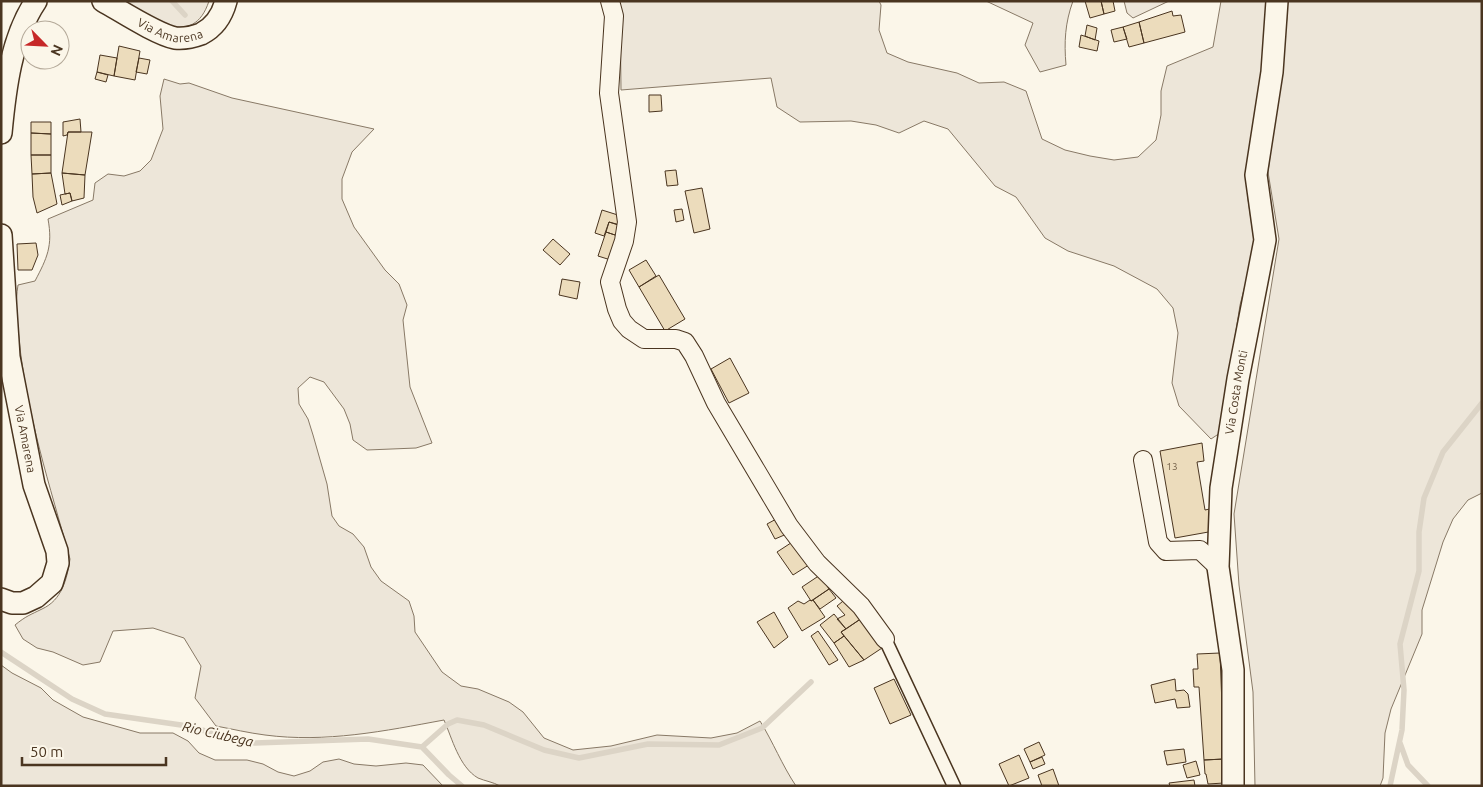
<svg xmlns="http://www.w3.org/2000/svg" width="1483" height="787" font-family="Ubuntu,sans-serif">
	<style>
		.green { fill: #ede6d9; stroke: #887966 }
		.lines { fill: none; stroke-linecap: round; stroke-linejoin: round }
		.stream { stroke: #dcd4c6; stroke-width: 5.5 }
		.building { fill: #ecdcbc; stroke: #4a3520 }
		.pedestrian-casing { stroke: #4a3520; stroke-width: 15 }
		.minor-casing { stroke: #4a3520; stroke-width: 20 }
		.tertiary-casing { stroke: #4a3520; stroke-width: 24 }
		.pedestrian { stroke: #fbf6e9; stroke-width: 12 }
		.minor { stroke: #fbf6e9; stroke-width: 18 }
		.tertiary { stroke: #fbf6e9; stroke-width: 21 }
		.labels { text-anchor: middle; stroke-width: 4; stroke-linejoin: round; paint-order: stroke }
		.number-label { font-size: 10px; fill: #725f47 }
		.street-label { font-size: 12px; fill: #4a3520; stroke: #fbf6e9 }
		.water-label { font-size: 14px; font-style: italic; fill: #4a3520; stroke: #fbf6e9 }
	</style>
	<rect width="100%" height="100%" fill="#fbf6e9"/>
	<path class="green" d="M 123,1 L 209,1 C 193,50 151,18 123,1 Z
		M 620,1 L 879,1 L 881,5 L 879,30 L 887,53 L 908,62 L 957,73 L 979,83 L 1004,82 L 1026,91 L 1042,139 L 1065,150 L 1090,156 L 1114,160 L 1138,157 L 1156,140 L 1161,115 L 1161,91 L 1167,66 L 1213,47 L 1221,1 L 1267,1 L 1266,41 L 1256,119 L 1248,199 L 1255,247 L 1240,305 L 1220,433 L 1211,439 L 1179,406 L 1172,383 L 1178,333 L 1173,308 L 1157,289 L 1114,266 L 1068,251 L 1045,238 L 1016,197 L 995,186 L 948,129 L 924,121 L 899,133 L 876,125 L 851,121 L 800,122 L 777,107 L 771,78 L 621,90 Z
		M 986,1 L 1073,1 C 1065,23 1064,42 1066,65 L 1040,72 L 1025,45 L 1033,23 Z
		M 1124,1 L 1169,1 L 1133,18 L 1127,13 Z
		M 1285,1 L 1482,1 L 1482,493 L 1468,500 L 1453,519 L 1443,542 L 1422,610 L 1422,634 L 1391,709 L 1385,733 L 1383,778 L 1380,786 L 1255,786 L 1253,692 L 1239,585 L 1234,514 L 1279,239 L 1268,172 L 1287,18 Z
		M 164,79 L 180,84 L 189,83 L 232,98 L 374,129 L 352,152 L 342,179 L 342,199 L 354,227 L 385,270 L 399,284 L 407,305 L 403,320 L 410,387 L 432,443 L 416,448 L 367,450 L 353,440 L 350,424 L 344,409 L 324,382 L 310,377 L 298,388 L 299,404 L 308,419 L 313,435 L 327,484 L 332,516 L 339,526 L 353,534 L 364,547 L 371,567 L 381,581 L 409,601 L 414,616 L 415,632 L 442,672 L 461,686 L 478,689 L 509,702 L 523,712 L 544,738 L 573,750 L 611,746 L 657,735 L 711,738 L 737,733 L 760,721 C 773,742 782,765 796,786 L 500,786 C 493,782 485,781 478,778 C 459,767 452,738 444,720 C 385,731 325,743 265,735 C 249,733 232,729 216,726 L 195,698 L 201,666 L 184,638 L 153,628 L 113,631 L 100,662 L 83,665 L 53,652 L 37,648 L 23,639 L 15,625 C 26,616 30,615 42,609 C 62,600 67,579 70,559 C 50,486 26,413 19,338 C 17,320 15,303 18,285 L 35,281 C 47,258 53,246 48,219 L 93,200 L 95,183 L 108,174 L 124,176 L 140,171 L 151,160 L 163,129 L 160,96 Z
		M 1,665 L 12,673 L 41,688 L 53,700 L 83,717 L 140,733 L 173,733 L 188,741 L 199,753 L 215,760 L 247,760 L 263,764 L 278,772 L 294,776 L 310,771 L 323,762 L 339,759 L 354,764 L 376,766 L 406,763 L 423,765 L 443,786 L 1,786 Z"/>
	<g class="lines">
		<path class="stream" d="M 172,1 L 185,15
			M 1,652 L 72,699 L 105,714 L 181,725 L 255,743 L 368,739 L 422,747
			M 1400,743 L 1408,765 L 1428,786
			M 422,747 L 448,724 L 457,720 L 484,725 L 544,750 L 579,758 L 648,744 L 719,745 L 762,728 L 811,682
			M 422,747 L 449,775 L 462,786
			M 1390,786 L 1402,730 L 1404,690 L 1400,644 L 1419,571 L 1419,532 L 1424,498 L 1443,452 L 1482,403"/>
	</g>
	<path class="building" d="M 1085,1 L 1101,1 L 1104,14 L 1090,18 Z
		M 1101,1 L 1113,1 L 1115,11 L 1104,14 Z
		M 1172,11 L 1173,16 L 1181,15 L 1185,32 L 1144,43 L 1139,22 Z
		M 1139,22 L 1144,43 L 1129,47 L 1123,27 Z
		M 1087,25 L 1097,28 L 1095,40 L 1085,36 Z
		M 1123,27 L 1127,39 L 1114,42 L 1111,30 Z
		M 1081,35 L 1099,41 L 1097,51 L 1079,47 Z
		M 119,46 L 140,51 L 135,80 L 114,76 Z
		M 100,55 L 117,58 L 114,76 L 97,72 Z
		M 139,58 L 150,60 L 147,74 L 136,72 Z
		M 97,72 L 108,75 L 106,82 L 95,79 Z
		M 649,95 L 661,95 L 662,111 L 649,112 Z
		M 80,119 L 81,132 L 68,132 L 67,135 L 63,136 L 63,122 Z
		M 31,122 L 51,122 L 51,134 L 31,133 Z
		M 68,132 L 92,132 L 85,175 L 62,173 Z
		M 31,133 L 51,134 L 51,155 L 31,155 Z
		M 31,155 L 51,155 L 51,173 L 32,174 Z
		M 676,170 L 678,185 L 667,186 L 665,171 Z
		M 51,173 L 57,204 L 37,213 L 33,197 L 32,174 Z
		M 62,173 L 85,175 L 84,198 L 72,201 L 70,193 L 65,194 Z
		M 702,188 L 710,229 L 694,233 L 685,191 Z
		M 70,193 L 72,201 L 62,205 L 60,195 Z
		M 682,209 L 684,220 L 676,222 L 674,210 Z
		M 602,210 L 621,216 L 618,225 L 609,222 L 604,236 L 595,233 Z
		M 609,222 L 624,226 L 621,237 L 606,232 Z
		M 606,232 L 621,237 L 614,261 L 598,256 Z
		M 553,239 L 570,254 L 560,265 L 543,250 Z
		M 36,243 L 38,255 L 32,270 L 18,270 L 17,244 Z
		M 646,260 L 656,276 L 639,287 L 629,270 Z
		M 659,275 L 685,319 L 665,331 L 639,287 Z
		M 562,279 L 580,282 L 577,299 L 559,295 Z
		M 730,358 L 749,393 L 729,403 L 711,369 Z
		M 1202,443 L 1204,461 L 1197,462 L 1205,510 L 1214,508 L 1214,531 L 1175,538 L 1160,451 Z
		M 780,517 L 789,533 L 775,539 L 767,524 Z
		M 797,539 L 812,563 L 793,575 L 777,552 Z
		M 820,575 L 829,589 L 811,601 L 802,587 Z
		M 829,589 L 836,598 L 820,609 L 813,600 Z
		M 848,597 L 862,618 L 846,629 L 837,619 L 845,615 L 837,606 Z
		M 810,600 L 811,601 L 813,600 L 825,617 L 802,631 L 788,608 L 798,601 L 804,604 Z
		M 774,612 L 788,637 L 774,648 L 757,622 Z
		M 834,614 L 846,629 L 841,632 L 844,636 L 834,643 L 820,625 Z
		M 862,618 L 885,646 L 864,660 L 841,632 Z
		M 818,631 L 838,660 L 829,665 L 811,636 Z
		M 844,636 L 864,660 L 849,667 L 834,643 Z
		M 1220,653 L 1224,759 L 1204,760 L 1199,687 L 1194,687 L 1193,669 L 1198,669 L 1197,654 Z
		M 894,679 L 911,715 L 890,724 L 874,688 Z
		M 1175,679 L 1176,691 L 1184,690 L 1188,694 L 1190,707 L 1177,708 L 1175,699 L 1155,703 L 1151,685 Z
		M 1039,742 L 1045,755 L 1030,762 L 1024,749 Z
		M 1184,749 L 1186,762 L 1167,765 L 1164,751 Z
		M 1019,755 L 1029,778 L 1009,786 L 999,764 Z
		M 1042,757 L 1045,764 L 1033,769 L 1030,762 Z
		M 1224,759 L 1224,783 L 1208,784 L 1206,774 L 1205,774 L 1204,760 Z
		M 1196,761 L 1200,775 L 1187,778 L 1183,765 Z
		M 1053,769 L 1059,786 L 1042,786 L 1038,775 Z
		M 1194,780 L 1195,786 L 1170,786 L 1169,783 Z"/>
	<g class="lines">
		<g class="pedestrian-casing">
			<path id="pedestrian" d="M 885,639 L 954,786"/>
		</g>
		<g class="minor-casing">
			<path id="minor" d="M 610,1 L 614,16 L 609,93 L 627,222 L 624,241 L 610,282 L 617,309 L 622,321 L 629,329 L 644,339 L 676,339 L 685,342 L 694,356 L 716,403 L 789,526 L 817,563 L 861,606 L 885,639
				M 1143,460 L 1158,542 L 1166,551 L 1200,550 L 1218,567"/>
		</g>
		<g class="tertiary-casing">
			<g id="tertiary">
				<path id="s1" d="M 103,1 C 121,11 156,34 175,38 C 184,39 193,37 201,34 C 215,27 222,16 226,1"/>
				<path d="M 1,133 C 5,90 11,38 36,1"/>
				<path id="s2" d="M 1,235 L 9,357 L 34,485 L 57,551 L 58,563 L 52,583 L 36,597 L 23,603 L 12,603 L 1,599"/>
				<path id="s3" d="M 1233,786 L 1233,670 L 1218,567 L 1221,488 L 1238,379 L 1265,240 L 1256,175 L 1272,72 L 1277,1"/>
			</g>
		</g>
		<use href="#pedestrian" class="pedestrian"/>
		<use href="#minor" class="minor"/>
		<use href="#tertiary" class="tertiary"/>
	</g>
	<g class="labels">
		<g class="number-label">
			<text x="1172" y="470">13</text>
		</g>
		<g class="street-label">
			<text dy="4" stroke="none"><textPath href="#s1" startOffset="75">Via Amarena</textPath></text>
			<text dy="4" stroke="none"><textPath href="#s3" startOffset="396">Via Costa Monti</textPath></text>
			<text dy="4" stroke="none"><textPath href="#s2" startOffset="206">Via Amarena</textPath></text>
		</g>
		<g class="water-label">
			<text transform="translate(218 734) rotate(13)" y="5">Rio Ciubega</text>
		</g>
	</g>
	<rect width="1483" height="787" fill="none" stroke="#4a3520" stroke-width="5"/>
	<g transform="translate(45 45) rotate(114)"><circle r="24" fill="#fbf6e9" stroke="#b4a999"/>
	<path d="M0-4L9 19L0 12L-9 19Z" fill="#c62828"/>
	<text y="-8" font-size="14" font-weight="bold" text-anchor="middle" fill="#4a3520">N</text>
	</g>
	<path d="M22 757v8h144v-8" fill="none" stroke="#4a3520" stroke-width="2.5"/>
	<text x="30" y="757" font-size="15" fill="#4a3520" stroke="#fbf6e9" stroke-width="4" paint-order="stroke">50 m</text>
</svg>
